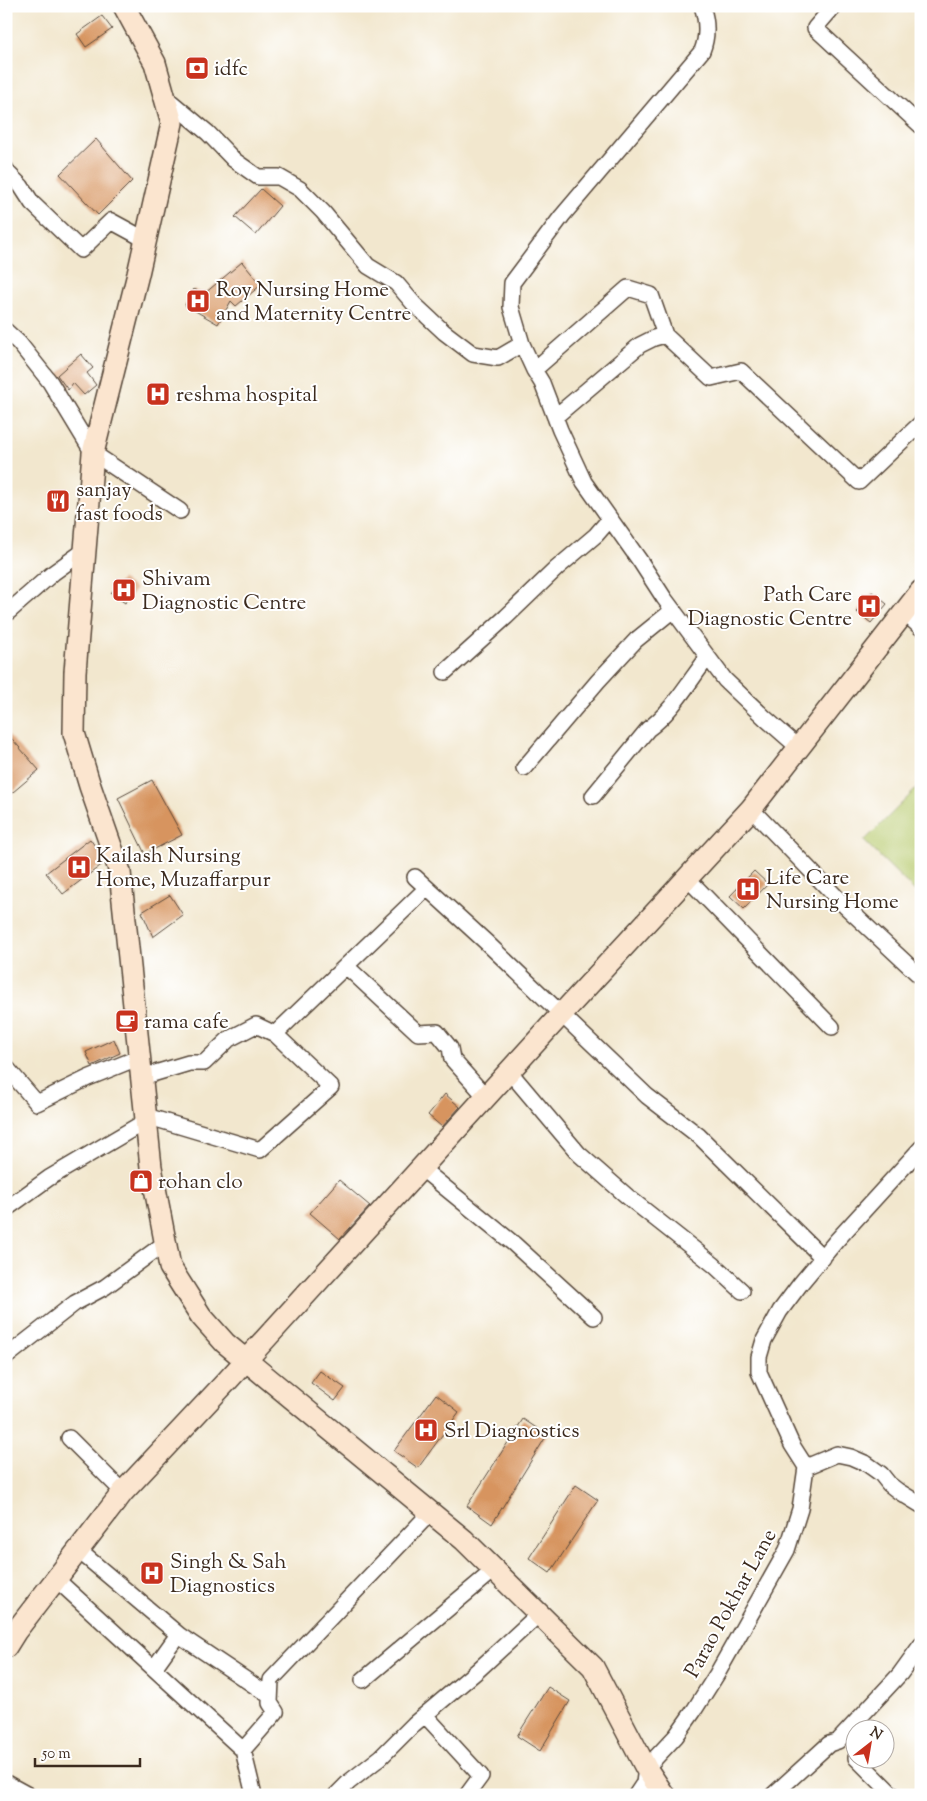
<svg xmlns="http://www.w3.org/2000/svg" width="927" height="1801" font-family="'Sorts Mill Goudy',serif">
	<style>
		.green { fill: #b8ca6e; stroke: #7a7a46 }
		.building { fill: #d7945e }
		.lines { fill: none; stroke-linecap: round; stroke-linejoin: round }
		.minor-casing { stroke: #564638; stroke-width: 18 }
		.secondary-casing { stroke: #564638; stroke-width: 24 }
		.minor { stroke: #fff; stroke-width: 15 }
		.secondary { stroke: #fbe5cf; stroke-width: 21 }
		.labels { text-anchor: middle; stroke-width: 4; stroke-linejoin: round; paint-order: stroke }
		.poi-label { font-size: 21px; fill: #3b2a1e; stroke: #fff; text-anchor: start }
		.street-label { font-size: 21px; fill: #3b2a1e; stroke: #fff }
	</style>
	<rect width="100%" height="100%" fill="#fff"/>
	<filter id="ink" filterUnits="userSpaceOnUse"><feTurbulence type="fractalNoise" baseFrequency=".02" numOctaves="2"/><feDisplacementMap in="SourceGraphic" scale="10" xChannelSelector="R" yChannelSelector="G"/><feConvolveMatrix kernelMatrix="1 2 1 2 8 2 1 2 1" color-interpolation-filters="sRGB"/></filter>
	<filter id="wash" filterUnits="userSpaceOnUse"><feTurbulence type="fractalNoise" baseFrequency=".0096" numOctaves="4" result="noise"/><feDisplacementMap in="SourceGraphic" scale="20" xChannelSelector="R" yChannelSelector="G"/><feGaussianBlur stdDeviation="1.12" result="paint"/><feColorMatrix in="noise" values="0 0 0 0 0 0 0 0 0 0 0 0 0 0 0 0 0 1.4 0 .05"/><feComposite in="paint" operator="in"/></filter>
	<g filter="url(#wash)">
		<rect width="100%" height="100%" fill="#f2e7ce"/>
		<path class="green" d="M 921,784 L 921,897 L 864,841 Z"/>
		<g id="blocks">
			<path class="building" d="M 102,16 L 112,29 L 86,47 L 77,34 Z
				M 96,139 L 132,181 L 98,215 L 60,174 Z
				M 261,189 L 280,206 L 256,235 L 235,217 Z
				M 242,262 L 261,285 L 236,306 L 231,301 L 218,324 L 185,305 L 194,289 L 204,294 Z
				M 81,354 L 93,368 L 87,373 L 96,385 L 84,395 L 73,383 L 68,390 L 57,375 Z
				M 122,579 L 136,589 L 125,603 L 111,593 Z
				M 872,592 L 887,604 L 871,623 L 857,612 Z
				M 6,732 L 39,770 L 6,798 Z
				M 152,780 L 182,835 L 145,854 L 118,798 Z
				M 90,839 L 100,853 L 104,863 L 63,894 L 46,873 Z
				M 754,871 L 768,884 L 744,909 L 730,896 Z
				M 170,895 L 183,915 L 153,937 L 142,912 Z
				M 114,1039 L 120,1053 L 92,1066 L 86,1052 Z
				M 445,1094 L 460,1107 L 442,1127 L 428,1115 Z
				M 339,1180 L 370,1206 L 340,1239 L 310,1213 Z
				M 320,1371 L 345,1388 L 335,1401 L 311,1383 Z
				M 436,1394 L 459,1412 L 418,1468 L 394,1451 Z
				M 523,1419 L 547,1435 L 492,1524 L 467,1506 Z
				M 576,1485 L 598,1500 L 550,1573 L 529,1558 Z
				M 548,1687 L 570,1701 L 540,1751 L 517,1736 Z"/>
		</g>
	</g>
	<g filter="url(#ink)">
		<use href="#blocks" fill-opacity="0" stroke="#564638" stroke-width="1"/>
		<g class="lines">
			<g class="minor-casing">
				<path id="minor" d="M 702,6 C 707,21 708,36 702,51 L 562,216 L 512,283 L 511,307 L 522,344 L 534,370 L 542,383 L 560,430 L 584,482 L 640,561 L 664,598 L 725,680 L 765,718 L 798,747
					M 834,6 L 815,28 L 921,126
					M 165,97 L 208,133 L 234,160 L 258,177 L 279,177 L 300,189 L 323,212 L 368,266 L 396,283 L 414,304 L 444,332 L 473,354 L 498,358 L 522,344
					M 6,169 L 7,172 L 21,186 L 32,203 L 81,250 L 111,221 L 146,240
					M 6,331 L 19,343 L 50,382 L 93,453 L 180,511
					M 534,370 L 628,288 L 651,295 L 665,335
					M 555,417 L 640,345 L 654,338 L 665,335 L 711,378 L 741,371 L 859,482 L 921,423
					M 904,612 L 921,628
					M 6,614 L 53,573 L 85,550
					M 445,672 L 506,617 L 557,568 L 596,535 L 609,520
					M 524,768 L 598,681 L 636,640 L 673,610
					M 593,796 L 648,729 C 671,713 690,680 708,657
					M 751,809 L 846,907 L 921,977
					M 415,877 L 486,942 L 647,1096 L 699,1136 L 823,1258
					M 687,878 L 832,1027
					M 346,966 L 418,1033 L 437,1032 L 450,1048 L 452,1059 L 486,1097
					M 6,1067 L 37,1103 L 88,1078 L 140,1057
					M 509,1071 L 579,1154 L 628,1197 L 714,1265 L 742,1291
					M 142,1077 L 189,1063 L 204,1063 L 229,1039 L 256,1025 L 275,1034 L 427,888
					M 146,1116 L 260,1150 L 331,1087 L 275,1034
					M 421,1168 L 514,1244 L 594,1317
					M 6,1209 L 49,1178 L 146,1121
					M 6,1357 L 75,1303 L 105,1287 L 165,1243
					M 69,1438 L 123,1492
					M 806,1467 L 837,1454 L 851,1457 L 867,1464 L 881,1474 L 889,1484 L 898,1491 L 921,1505
					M 78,1550 L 179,1635
					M 56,1579 L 243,1750 L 276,1712 L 270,1703 L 271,1680 L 431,1512
					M 154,1668 L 174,1640 L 179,1635 L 270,1696
					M 363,1680 L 494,1570
					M 425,1715 L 481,1776 L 467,1795
					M 243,1750 L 254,1795
					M 856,1758 L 893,1795
					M 6,1783 L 28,1795
					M 336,1795 L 349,1782 L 381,1757 L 414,1724 L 477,1671 L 539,1614
					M 636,1795 L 644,1783 L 646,1768 L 676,1736 L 693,1712 L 717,1674 L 787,1550 L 800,1509 L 806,1467 L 792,1445 L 759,1372 L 759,1357 L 764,1340 L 780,1311 L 801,1283 L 837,1240 L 921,1148
					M 773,1795 L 829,1744 L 838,1741 L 900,1674 L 921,1645"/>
			</g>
			<g class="secondary-casing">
				<path id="secondary" d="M 124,6 L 155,63 L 172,123 L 138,274 L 93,453 L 75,672 L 74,733 L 90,786 L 120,872 L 151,1167 L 170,1267 L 201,1316 L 225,1343 L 464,1540 L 593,1667 L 646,1768 L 664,1795
					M 6,1647 L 16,1631 L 123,1492 L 228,1380 L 556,1020 L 751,809 L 921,591"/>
			</g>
			<use href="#minor" class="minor"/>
			<use href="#secondary" class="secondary"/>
		</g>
	</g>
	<defs>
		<g id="bank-square" transform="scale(1.25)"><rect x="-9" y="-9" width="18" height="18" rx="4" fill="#c8321e" stroke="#fff"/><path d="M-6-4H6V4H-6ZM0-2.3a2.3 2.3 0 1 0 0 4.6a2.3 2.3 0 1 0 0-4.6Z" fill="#fff"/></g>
		<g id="hospital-square" transform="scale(1.25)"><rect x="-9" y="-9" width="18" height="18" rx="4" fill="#c8321e" stroke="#fff"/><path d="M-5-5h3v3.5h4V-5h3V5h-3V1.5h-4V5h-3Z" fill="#fff"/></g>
		<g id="restaurant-square" transform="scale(1.25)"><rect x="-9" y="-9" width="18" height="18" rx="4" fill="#c8321e" stroke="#fff"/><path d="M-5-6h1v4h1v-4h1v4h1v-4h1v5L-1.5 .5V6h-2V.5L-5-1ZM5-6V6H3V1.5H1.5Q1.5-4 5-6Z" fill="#fff"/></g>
		<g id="cafe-square" transform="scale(1.25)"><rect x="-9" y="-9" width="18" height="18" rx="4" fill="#c8321e" stroke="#fff"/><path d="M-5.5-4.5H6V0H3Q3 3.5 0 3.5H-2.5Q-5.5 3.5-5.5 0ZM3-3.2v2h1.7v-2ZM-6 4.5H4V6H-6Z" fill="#fff"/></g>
		<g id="shop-square" transform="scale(1.25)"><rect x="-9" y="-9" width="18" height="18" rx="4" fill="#c8321e" stroke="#fff"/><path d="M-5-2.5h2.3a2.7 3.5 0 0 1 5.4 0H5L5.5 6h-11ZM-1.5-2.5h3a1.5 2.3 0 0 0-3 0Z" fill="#fff"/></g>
	</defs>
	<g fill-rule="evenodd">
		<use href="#bank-square" x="197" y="68"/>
		<use href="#hospital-square" x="198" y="301"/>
		<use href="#hospital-square" x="158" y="394"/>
		<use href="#restaurant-square" x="58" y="501"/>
		<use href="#hospital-square" x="124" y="590"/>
		<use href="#hospital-square" x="869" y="606"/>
		<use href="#hospital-square" x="79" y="867"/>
		<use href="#hospital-square" x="748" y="889"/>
		<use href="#cafe-square" x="127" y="1021"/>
		<use href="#shop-square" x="141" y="1181"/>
		<use href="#hospital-square" x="426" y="1430"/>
		<use href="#hospital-square" x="152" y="1573"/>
	</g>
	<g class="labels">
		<g class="poi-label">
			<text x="214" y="75">idfc</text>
			<text x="216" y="296">Roy Nursing Home<tspan x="216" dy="24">and Maternity Centre</tspan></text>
			<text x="176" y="401">reshma hospital</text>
			<text x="76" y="496">sanjay<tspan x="76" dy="24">fast foods</tspan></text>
			<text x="142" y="585">Shivam<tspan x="142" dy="24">Diagnostic Centre</tspan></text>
			<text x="852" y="601" text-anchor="end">Path Care<tspan x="852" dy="24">Diagnostic Centre</tspan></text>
			<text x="96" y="862">Kailash Nursing<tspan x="96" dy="24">Home, Muzaffarpur</tspan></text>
			<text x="766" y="884">Life Care<tspan x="766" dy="24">Nursing Home</tspan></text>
			<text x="144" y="1028">rama cafe</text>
			<text x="158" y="1188">rohan clo</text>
			<text x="444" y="1437">Srl Diagnostics</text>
			<text x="170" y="1568">Singh &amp; Sah<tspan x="170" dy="24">Diagnostics</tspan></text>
		</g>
		<g class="street-label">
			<text transform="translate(730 1603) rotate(-61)" y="7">Parao Pokhar Lane</text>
		</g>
	</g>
	<rect width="927" height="1801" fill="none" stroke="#fff" stroke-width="25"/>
	<g transform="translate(870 1744) rotate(31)"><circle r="24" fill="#ffffff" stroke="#b1aaa5"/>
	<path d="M0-4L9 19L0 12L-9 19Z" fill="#c8321e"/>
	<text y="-8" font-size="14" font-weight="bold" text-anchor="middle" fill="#3b2a1e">N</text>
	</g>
	<path d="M35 1758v8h105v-8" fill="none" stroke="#3b2a1e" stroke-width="2.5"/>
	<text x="42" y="1758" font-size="15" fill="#3b2a1e" stroke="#ffffff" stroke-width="4" paint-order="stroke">50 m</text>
</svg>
